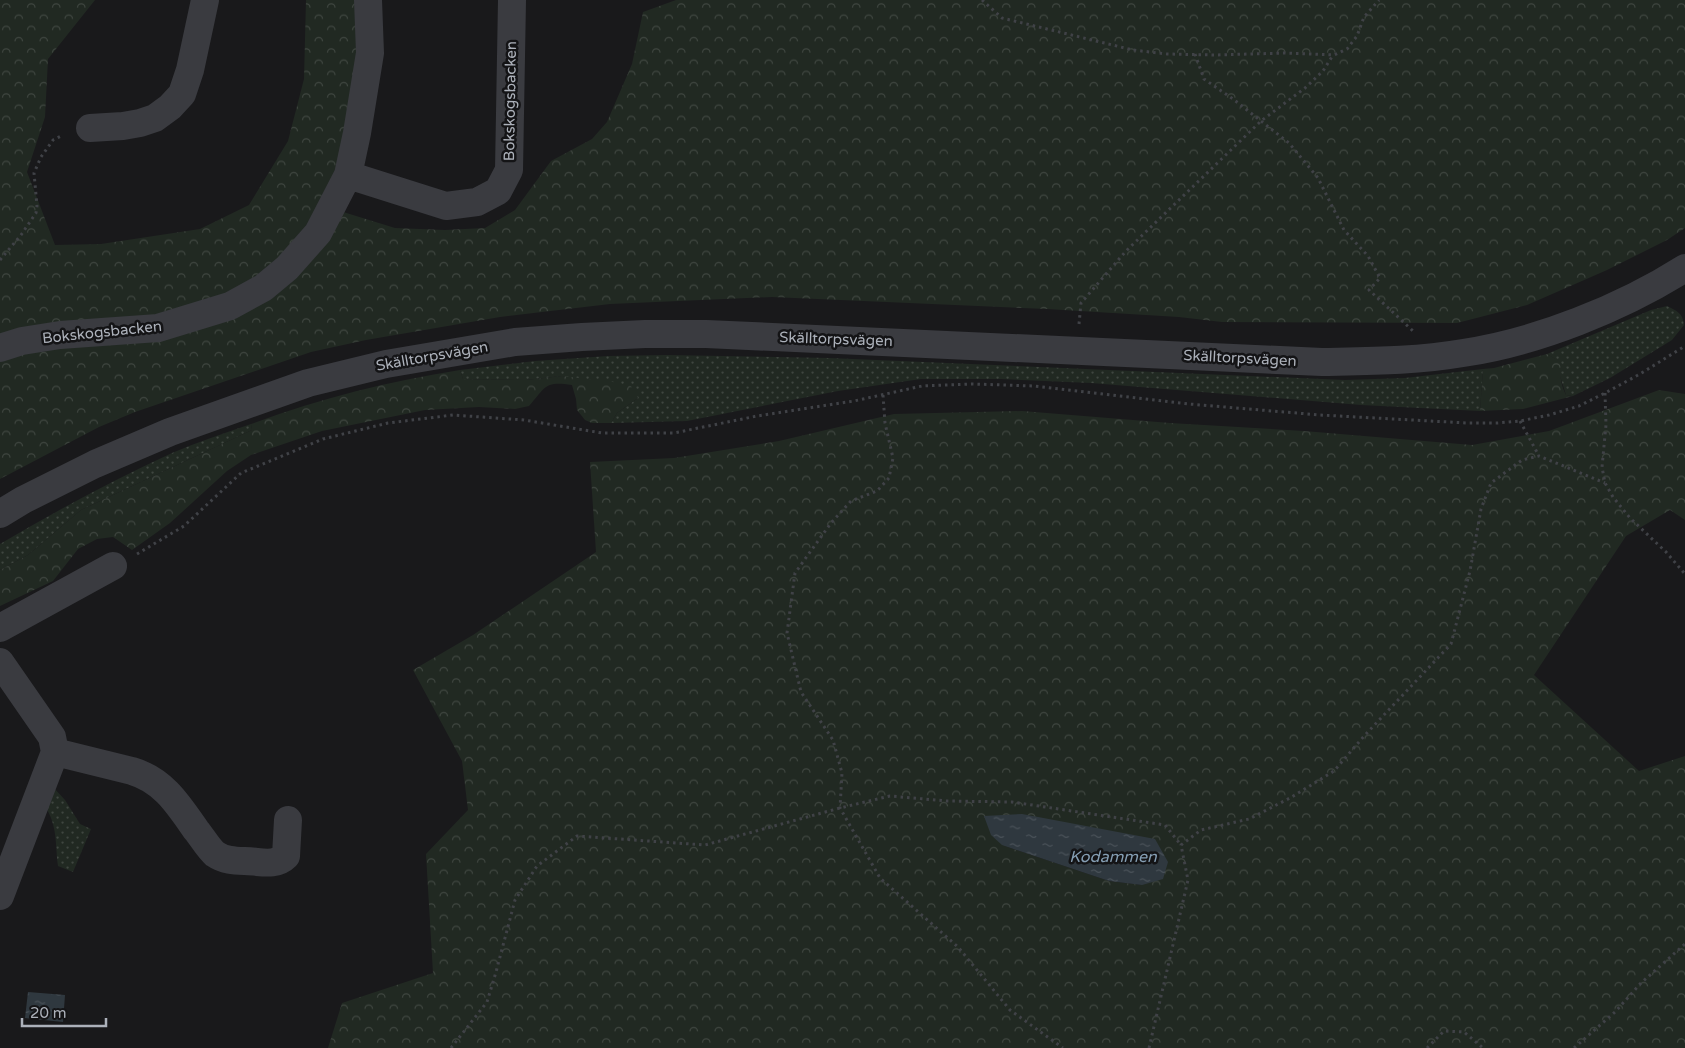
<svg xmlns="http://www.w3.org/2000/svg" width="1685" height="1048" font-family="'Varela Round',sans-serif">
	<style>
		.grass { fill: url(#grass-dots) }
		.forest { fill: url(#forest-crowns); fill-rule: evenodd }
		.water { fill: url(#water-ripples) }
		.lines { fill: none; stroke-linecap: round; stroke-linejoin: round }
		.path { stroke: #404247; stroke-width: 3; stroke-dasharray: 2.5 4; stroke-linecap: butt }
		.minor { stroke: #3a3b40; stroke-width: 28 }
		.tertiary { stroke: #3a3b40; stroke-width: 28 }
		.labels { text-anchor: middle; stroke-width: 5; stroke-linejoin: round; paint-order: stroke }
		.street-label { font-size: 15px; fill: #acb1ba; stroke: #141416 }
		.water-label { font-size: 16px; font-style: italic; fill: #859eb3; stroke: #141416 }
	</style>
	<defs>
		<pattern id="grass-dots" width="8" height="8" patternUnits="userSpaceOnUse" patternTransform="scale(1.25)"><rect width="8" height="8" fill="#212922"/><path d="M2 2h.1M6 6h.1" fill="none" stroke="#3f4640" stroke-width="1.8" stroke-linecap="round"/></pattern>
		<pattern id="forest-crowns" width="20" height="18" patternUnits="userSpaceOnUse" patternTransform="scale(1.25)"><rect width="20" height="18" fill="#212922"/><path d="M2 6a3 3 0 1 1 6 0M12 15a3 3 0 1 1 6 0" fill="none" stroke="#3f4640"/></pattern>
		<pattern id="water-ripples" width="26" height="14" patternUnits="userSpaceOnUse" patternTransform="scale(1.25)"><rect width="26" height="14" fill="#2f383f"/><path d="M2 4q2-2 4 0t4 0M15 11q2-2 4 0t4 0" fill="none" stroke="#4a5259"/></pattern>
	</defs>
	<rect width="100%" height="100%" fill="#19191b"/>
	<path class="grass" d="M 1667,306 C 1677,311 1683,313 1684,325 L 1672,340 L 1610,378 L 1573,396 L 1566,395 L 1560,376 L 1560,362 L 1547,354 L 1651,310 Z
		M 667,355 L 829,358 L 1345,380 L 1405,378 L 1483,369 L 1480,411 L 1361,405 L 1091,383 L 1001,379 L 921,379 L 838,391 L 687,421 L 611,423 L 617,413 L 638,398 L 562,376 L 526,380 L 463,379 L 460,370 L 535,361 L 608,356 Z
		M 251,424 L 252,430 L 81,510 L 28,555 L 0,570 L 0,544 C 56,511 113,480 172,453 C 198,442 225,433 251,424 Z
		M 53,787 L 65,800 L 80,824 L 91,829 L 73,872 L 58,866 C 55,843 58,827 45,806 Z"/>
	<path class="forest" d="M 0,0 L 95,0 L 48,59 L 45,117 L 27,172 L 55,245 L 101,244 L 200,229 L 249,205 L 288,141 L 304,79 L 306,0 L 357,0 L 362,28 L 347,130 L 327,207 L 395,228 L 445,230 L 485,228 L 515,210 L 551,161 L 592,139 L 607,122 L 632,64 L 643,12 L 676,0 L 1685,0 L 1685,228 L 1667,240 L 1607,270 L 1527,305 L 1457,323 L 1222,322 L 1179,317 L 1047,309 L 772,297 L 610,304 L 500,317 L 366,340 L 311,352 L 135,412 L 99,427 L 0,479 Z
		M 1547,354 L 1561,362 C 1560,374 1560,383 1566,395 L 1573,396 L 1523,409 L 1480,411 L 1483,369 L 1494,368 Z
		M 460,370 L 463,379 L 526,380 L 562,376 L 613,382 L 631,386 L 638,398 L 617,413 L 611,423 L 592,423 L 585,420 L 577,410 L 576,399 L 572,385 C 544,381 546,387 529,406 L 515,409 L 479,407 L 425,410 L 322,431 L 251,455 L 227,471 L 170,523 L 132,550 L 113,537 L 97,539 L 78,549 L 53,581 L 0,606 L 0,570 L 28,555 L 81,510 L 252,430 L 251,424 C 319,399 389,381 460,370 Z
		M 1659,390 L 1685,394 L 1685,520 L 1670,510 L 1626,536 L 1534,675 L 1639,771 L 1685,756 L 1685,1048 L 328,1048 L 342,1003 L 433,973 L 426,854 L 468,810 L 462,761 L 413,670 L 473,635 L 596,552 L 590,462 L 674,458 L 779,441 L 894,414 L 1022,411 L 1170,423 L 1304,431 L 1472,445 L 1549,431 ZM 1002,845 L 1142,885 L 1109,881 Z"/>
	<path class="water" d="M 1022,814 L 1155,839 L 1168,862 L 1163,879 L 1142,885 L 1109,881 L 1002,845 L 991,835 L 984,816 Z
		M 28,992 L 65,995 L 63,1022 L 25,1018 Z"/>
	<g class="lines">
		<path class="path" d="M 982,0 L 1002,18 L 1133,50 L 1167,54 L 1215,55 L 1286,53 L 1334,55 L 1347,49 L 1357,36 L 1364,17 L 1379,0
			M 1195,54 L 1204,79 L 1233,99 L 1289,143 L 1318,178 L 1344,230 L 1368,256 L 1380,278 L 1369,290 L 1413,331
			M 0,260 L 21,235 L 36,213 L 37,206 L 34,173 L 41,157 L 53,140 L 63,135
			M 1079,324 L 1081,303 L 1126,251 L 1261,121 L 1305,88 L 1323,71 L 1333,55
			M 1605,393 L 1606,425 L 1602,467 L 1605,483 L 1613,497 L 1630,518 L 1666,552 L 1685,574
			M 883,395 L 885,423 L 893,458 L 889,478 L 877,491 L 851,501 L 831,523 L 795,573 L 787,633 L 801,692 L 833,740 L 842,773 L 840,808 L 880,878 L 958,947 L 1010,1010 L 1063,1048
			M 1520,421 L 1539,456
			M 137,554 L 184,526 L 241,473 L 323,439 L 388,423 L 453,415 L 524,420 L 602,433 L 674,433 L 757,416 L 854,401 L 922,386 L 973,384 L 1034,386 L 1189,404 L 1320,415 L 1467,423 L 1497,423 L 1520,421 L 1549,415 L 1579,406 L 1605,393 L 1640,374 L 1685,346
			M 451,1048 L 487,1002 L 496,972 L 515,900 L 537,866 L 577,836 L 705,845 L 840,808 L 890,796 L 947,801 L 1012,802 L 1165,825 L 1181,845
			M 1149,1048 L 1188,880 L 1181,845 L 1201,830 L 1249,819 L 1290,798 L 1334,771 L 1365,735 L 1451,644 L 1470,571 L 1481,509 L 1491,483 L 1522,460 L 1539,456 L 1605,483
			M 1427,1048 L 1444,1031 L 1464,1032 L 1483,1048
			M 1574,1048 L 1615,1012 L 1641,983 L 1685,944"/>
		<path class="minor" d="M 90,128 L 123,126 L 140,123 L 155,118 L 170,107 L 182,94 L 190,70 L 205,0
			M 348,175 L 446,206 L 477,202 L 498,191 L 509,170 L 512,0
			M 0,348 L 22,341 L 60,335 L 158,328 L 230,306 L 263,288 L 287,268 L 318,233 L 348,175 L 357,133 L 370,53 L 368,0
			M 0,628 L 113,566
			M 0,662 L 52,737 L 55,752 L 132,771 C 163,780 178,804 196,830 C 202,837 208,848 215,854 C 228,863 243,860 257,862 C 267,863 278,864 286,856 L 288,820
			M 0,896 L 55,752"/>
		<path class="tertiary" d="M 0,514 L 23,500 L 95,464 L 170,432 L 308,383 L 386,364 L 515,342 L 582,337 L 645,334 L 706,334 L 1322,362 C 1369,361 1416,361 1463,353 C 1537,342 1622,308 1685,268"/>
	</g>
	<g class="labels">
		<g class="street-label">
			<text transform="translate(510 101) rotate(-89)" y="5">Bokskogsbacken</text>
			<text transform="translate(102 332) rotate(-6)" y="5">Bokskogsbacken</text>
			<text transform="translate(836 339) rotate(2)" y="5">Skälltorpsvägen</text>
			<text transform="translate(432 356) rotate(-10)" y="5">Skälltorpsvägen</text>
			<text transform="translate(1240 358) rotate(3)" y="5">Skälltorpsvägen</text>
		</g>
		<g class="water-label">
			<text x="1113" y="862">Kodammen</text>
		</g>
	</g>
	<path d="M22 1018v8h84v-8" fill="none" stroke="#acb1ba" stroke-width="2.5"/>
	<text x="30" y="1018" font-size="15" fill="#acb1ba" stroke="#141416" stroke-width="4" paint-order="stroke">20 m</text>
</svg>
